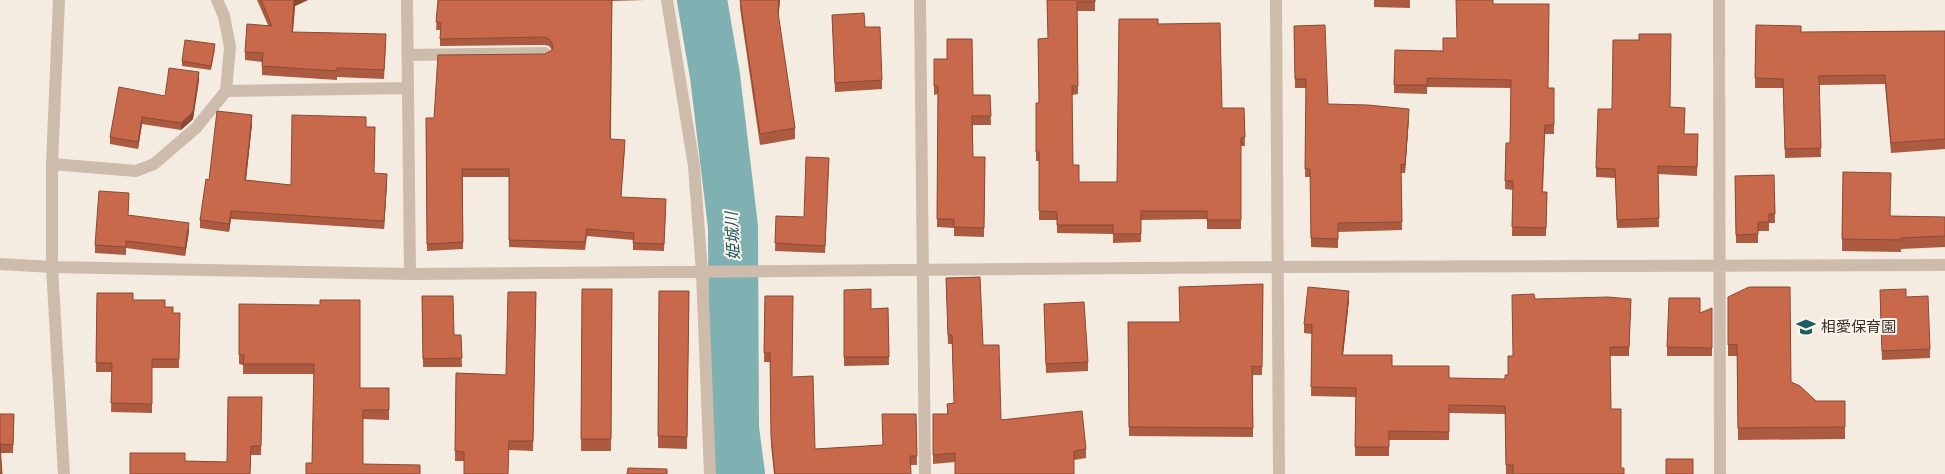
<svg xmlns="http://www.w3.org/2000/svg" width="1945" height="474" font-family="'Noto Sans','Noto Sans JP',sans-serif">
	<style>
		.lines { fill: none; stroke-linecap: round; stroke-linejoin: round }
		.river { stroke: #7fb0b2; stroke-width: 50 }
		.minor { stroke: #cdbbac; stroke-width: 12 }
		.wall { fill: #ac5a40 }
		.shaded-wall { fill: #8c4a34 }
		.building { fill: #c8694b; stroke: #8c4a34 }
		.labels { text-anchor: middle; stroke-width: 4; stroke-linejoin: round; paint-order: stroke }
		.poi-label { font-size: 15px; fill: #3b302b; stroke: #fbf5ee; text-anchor: start }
		.water-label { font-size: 16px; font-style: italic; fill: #1f5a5e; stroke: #fbf5ee }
	</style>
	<rect width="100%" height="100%" fill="#f4ebe1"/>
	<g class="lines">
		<path class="river" d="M 702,0 L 715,76 L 733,227 L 734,428 L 740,474"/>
		<path class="minor" d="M 59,0 L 52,164 L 52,267 L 64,474
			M 407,0 L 410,274
			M 667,0 L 694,166 L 702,272 L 710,474
			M 920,0 L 925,474
			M 1276,0 L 1279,474
			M 1719,0 L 1720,474
			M 408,55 L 545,53
			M 226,91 L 408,88
			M 52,164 L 136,171 L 154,164 L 196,128 L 226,91 L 230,47 L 224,16 L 217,0
			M 0,264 L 52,267 L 410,274 L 1277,267 L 1945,265"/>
	</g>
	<path class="wall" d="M 257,0 L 308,0 L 295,6 L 293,32 L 386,43 L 384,79 L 337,77 L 337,80 L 262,75 L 262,62 L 245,60 L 245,52 L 268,25 Z
		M 438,0 L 645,0 L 612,1 L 611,139 L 625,147 L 621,197 L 666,206 L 664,251 L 633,250 L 633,240 L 587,236 L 585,250 L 509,247 L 509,177 L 463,177 L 463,249 L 427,251 L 426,118 L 434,118 L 552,50 L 549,46 L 545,45 L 440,46 L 440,30 L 436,30 Z
		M 740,0 L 780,0 L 778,17 L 795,128 L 795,139 L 760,145 L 740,8 Z
		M 1047,0 L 1095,0 L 1095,11 L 1077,11 L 1078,94 L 1072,95 L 1073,165 L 1079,182 L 1117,182 L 1158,24 L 1222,108 L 1244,108 L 1245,146 L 1241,146 L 1241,229 L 1207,229 L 1207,219 L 1141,220 L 1141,242 L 1113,243 L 1113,234 L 1057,233 L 1057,220 L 1039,220 L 1039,161 L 1036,161 L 1036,103 L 1039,103 L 1048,38 Z
		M 1374,0 L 1410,0 L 1410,8 L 1374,7 Z
		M 1493,4 L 1548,88 L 1554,88 L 1554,134 L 1545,134 L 1543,192 L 1547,192 L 1546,236 L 1512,236 L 1513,190 L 1505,189 L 1506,143 L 1510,143 L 1511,88 L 1427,87 L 1427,94 L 1394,93 L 1395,50 L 1443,51 Z
		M 832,15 L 865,27 L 882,80 L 882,89 L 835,92 Z
		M 1756,25 L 1801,32 L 1945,31 L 1945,149 L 1891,153 L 1885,84 L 1819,85 L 1821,157 L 1785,158 L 1783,88 L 1755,88 Z
		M 1294,26 L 1328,104 L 1409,117 L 1405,173 L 1401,173 L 1402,230 L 1338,232 L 1338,248 L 1311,247 L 1310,177 L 1305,177 L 1306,88 L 1295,88 Z
		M 215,49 L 211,70 L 182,66 L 182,61 Z
		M 934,59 L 973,95 L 990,95 L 991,125 L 973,125 L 973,157 L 985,157 L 984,237 L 954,236 L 954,228 L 937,227 L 938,94 L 934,95 Z
		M 199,80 L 193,119 L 190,122 L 181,130 L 142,124 L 138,149 L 110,144 L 110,137 L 165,96 Z
		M 1670,107 L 1684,134 L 1698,143 L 1697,176 L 1658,174 L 1659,227 L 1617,228 L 1615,178 L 1596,177 L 1596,168 L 1612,109 Z
		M 252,124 L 246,180 L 291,185 L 366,127 L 374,173 L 387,182 L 384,229 L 231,219 L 229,232 L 200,228 L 200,220 L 209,180 Z
		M 829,158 L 825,253 L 775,251 L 776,216 L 804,217 Z
		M 1843,172 L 1890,216 L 1945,217 L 1945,247 L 1901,249 L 1901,252 L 1842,251 Z
		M 1774,175 L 1775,223 L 1769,223 L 1769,231 L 1758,231 L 1758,243 L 1736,243 L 1735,176 Z
		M 129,201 L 128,215 L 189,231 L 185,256 L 126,248 L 126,255 L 95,253 L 95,245 Z
		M 946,278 L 983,345 L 1001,420 L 1086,449 L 1086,458 L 1074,460 L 955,462 L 933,464 L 933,414 L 947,414 L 947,404 L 954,403 L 952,344 L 948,344 Z
		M 1263,284 L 1262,375 L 1253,375 L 1253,437 L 1129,436 L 1128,322 L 1180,322 Z
		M 582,289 L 612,289 L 611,451 L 581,451 Z
		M 844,290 L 871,309 L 888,308 L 889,365 L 844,366 Z
		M 659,291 L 689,291 L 687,449 L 658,448 Z
		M 536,292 L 533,451 L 509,450 L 464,461 L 455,461 L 456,373 L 506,375 Z
		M 97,293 L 165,307 L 173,313 L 180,313 L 179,368 L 152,368 L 152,413 L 111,412 L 112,372 L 96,372 Z
		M 422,296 L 454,335 L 461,335 L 462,367 L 423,367 Z
		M 765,296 L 792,377 L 815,449 L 882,445 L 916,414 L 917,465 L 910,465 L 911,474 L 774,474 L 771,445 L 770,362 L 764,362 Z
		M 1728,297 L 1791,382 L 1816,401 L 1845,401 L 1845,439 L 1738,440 L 1737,356 L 1728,356 Z
		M 1906,297 L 1930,349 L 1930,358 L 1882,360 L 1880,299 Z
		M 1535,299 L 1631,299 L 1629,356 L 1610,356 L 1611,409 L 1621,468 L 1624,474 L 1506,474 L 1505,414 L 1449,413 L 1449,440 L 1389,440 L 1389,456 L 1355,456 L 1356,397 L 1311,396 L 1312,334 L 1304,333 L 1304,324 L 1349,300 L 1343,355 L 1449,378 L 1505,379 L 1508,375 L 1513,356 Z
		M 239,304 L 360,388 L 389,388 L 389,420 L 363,419 L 312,463 L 314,374 L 243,374 L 243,365 L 239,364 Z
		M 1044,304 L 1088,362 L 1088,371 L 1046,373 Z
		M 1712,308 L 1712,356 L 1667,356 L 1667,347 Z
		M 262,397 L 261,455 L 251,455 L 250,474 L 185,461 L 227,462 Z
		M 0,414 L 14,414 L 13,453 L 1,453 L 0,474 Z"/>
	<path class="shaded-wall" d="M 294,0 L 308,0 L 295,6 L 292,41 Z
		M 779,0 L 780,0 L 778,23 L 778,12 Z
		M 199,72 L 199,80 L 193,119 L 190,122 L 181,130 L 181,123 Z
		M 1409,109 L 1409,117 L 1405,173 L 1405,165 Z
		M 252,115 L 252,124 L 245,188 L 245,180 Z
		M 142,117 L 142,124 L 138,149 L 138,142 Z
		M 387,174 L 387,182 L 384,229 L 384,221 Z
		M 231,211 L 231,219 L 229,232 L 229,224 Z
		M 189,223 L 189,231 L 185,256 L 185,248 Z
		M 1349,291 L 1349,300 L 1342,364 L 1342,355 Z"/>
	<path class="building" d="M 261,0 L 294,0 L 292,32 L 386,34 L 384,70 L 337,68 L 337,71 L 262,66 L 263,53 L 245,52 L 247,24 L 272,26 Z
		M 438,0 L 612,0 L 610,139 L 625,140 L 621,197 L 666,199 L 664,244 L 633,243 L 634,233 L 587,229 L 585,242 L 509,240 L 509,169 L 462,169 L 463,242 L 427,244 L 426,118 L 434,118 L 438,55 L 545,54 L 552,50 L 553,45 L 549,39 L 545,37 L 440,39 L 441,23 L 436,22 Z
		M 740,0 L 779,0 L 778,12 L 795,128 L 760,134 Z
		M 1047,0 L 1095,0 L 1095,2 L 1077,2 L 1078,86 L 1072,86 L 1073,165 L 1079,165 L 1079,182 L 1117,182 L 1119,19 L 1158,19 L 1158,24 L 1220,23 L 1222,108 L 1244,108 L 1245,137 L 1241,138 L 1241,220 L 1207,220 L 1207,211 L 1141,211 L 1141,234 L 1113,234 L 1113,225 L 1057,225 L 1057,212 L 1039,211 L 1039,152 L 1036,152 L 1036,103 L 1039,103 L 1038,39 L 1048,38 Z
		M 1456,0 L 1493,0 L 1493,4 L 1549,4 L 1548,88 L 1554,88 L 1554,125 L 1545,125 L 1542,192 L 1547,192 L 1546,228 L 1512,227 L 1513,181 L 1505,181 L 1506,143 L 1510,143 L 1511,80 L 1427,78 L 1427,85 L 1394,85 L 1395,50 L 1443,51 L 1443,38 L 1457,38 Z
		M 864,13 L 865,27 L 880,27 L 882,80 L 835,83 L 832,15 Z
		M 1325,25 L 1328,104 L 1368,105 L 1409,109 L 1405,165 L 1401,164 L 1402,222 L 1338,223 L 1338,239 L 1311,238 L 1310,169 L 1305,169 L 1306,79 L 1295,79 L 1294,26 Z
		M 1756,25 L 1801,26 L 1801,32 L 1945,31 L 1945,139 L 1891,143 L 1885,75 L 1819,76 L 1821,148 L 1785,149 L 1783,79 L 1755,78 Z
		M 1639,34 L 1671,34 L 1670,107 L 1685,108 L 1684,134 L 1698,134 L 1697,167 L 1658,166 L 1659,218 L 1617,220 L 1615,169 L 1596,168 L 1598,109 L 1612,109 L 1613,40 L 1639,40 Z
		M 947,39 L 972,39 L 973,95 L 990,95 L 991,116 L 972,116 L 973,157 L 985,157 L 984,228 L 954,227 L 954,219 L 937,219 L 938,86 L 934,86 L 934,59 L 947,59 Z
		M 185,40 L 215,44 L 211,66 L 182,61 Z
		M 169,68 L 199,72 L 193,111 L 190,115 L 181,123 L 142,117 L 138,142 L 110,137 L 119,87 L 165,96 Z
		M 217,111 L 252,115 L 245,180 L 291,185 L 292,115 L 366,117 L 366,127 L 375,127 L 374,173 L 387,174 L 384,221 L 231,211 L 229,224 L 200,220 L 206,179 L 209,180 Z
		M 806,157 L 829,158 L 825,246 L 775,243 L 776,216 L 804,217 Z
		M 1843,172 L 1891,173 L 1890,216 L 1945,217 L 1945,236 L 1901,238 L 1901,240 L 1842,239 Z
		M 1774,175 L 1775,214 L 1769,214 L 1769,222 L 1758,222 L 1758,234 L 1736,235 L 1735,176 Z
		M 99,191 L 129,193 L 128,215 L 189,223 L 185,248 L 126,241 L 126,247 L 95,245 Z
		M 980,277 L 983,345 L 999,345 L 1001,420 L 1082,411 L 1086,449 L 1074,451 L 1074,474 L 955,474 L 955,453 L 933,455 L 933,414 L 948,414 L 947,404 L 954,403 L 952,335 L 948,335 L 946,278 Z
		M 1263,284 L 1262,367 L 1252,366 L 1253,428 L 1129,427 L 1128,322 L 1180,322 L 1179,287 Z
		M 1308,287 L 1349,291 L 1342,355 L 1392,355 L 1392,366 L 1449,366 L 1449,378 L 1505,379 L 1505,375 L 1508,375 L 1508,356 L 1513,356 L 1512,295 L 1534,294 L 1535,299 L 1608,297 L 1631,299 L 1629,347 L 1610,347 L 1611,409 L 1621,409 L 1621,468 L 1624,468 L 1624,474 L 1513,474 L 1513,465 L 1506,465 L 1505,406 L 1449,405 L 1449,432 L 1389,431 L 1389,447 L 1355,447 L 1356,388 L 1311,387 L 1312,325 L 1304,324 Z
		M 1749,287 L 1790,287 L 1791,382 L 1800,386 L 1816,401 L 1845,401 L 1845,427 L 1738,428 L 1737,344 L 1728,345 L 1728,297 Z
		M 582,289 L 612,289 L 611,439 L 581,439 Z
		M 871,289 L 871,309 L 888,308 L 889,357 L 844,357 L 844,290 Z
		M 1906,289 L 1906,297 L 1928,296 L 1930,349 L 1882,351 L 1880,290 Z
		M 659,291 L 689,291 L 687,437 L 658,436 Z
		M 508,292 L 536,292 L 533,441 L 509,441 L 508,474 L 464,474 L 464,452 L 455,451 L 456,373 L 506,375 Z
		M 97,293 L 133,293 L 133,300 L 165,300 L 165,307 L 173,307 L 173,313 L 180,313 L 179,359 L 152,359 L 152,404 L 111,403 L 112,363 L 96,363 Z
		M 422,296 L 453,296 L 454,335 L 461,335 L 462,358 L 423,359 Z
		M 765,296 L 793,296 L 792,377 L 813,376 L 815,449 L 883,445 L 882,414 L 916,414 L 917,456 L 910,456 L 911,474 L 775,474 L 771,436 L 770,353 L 764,353 Z
		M 1669,298 L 1700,298 L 1700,313 L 1712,308 L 1712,348 L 1667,347 Z
		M 320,300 L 360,300 L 360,388 L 389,388 L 389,410 L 363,410 L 363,464 L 420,465 L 420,474 L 306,474 L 306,463 L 312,463 L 314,364 L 243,364 L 244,355 L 239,355 L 239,304 L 320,305 Z
		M 1084,302 L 1088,362 L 1046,364 L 1044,304 Z
		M 228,397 L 262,397 L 261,446 L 251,446 L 250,474 L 130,474 L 130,453 L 185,453 L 185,461 L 227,462 Z
		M 0,414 L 14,414 L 13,445 L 0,444 L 2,474 L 0,474 Z
		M 1666,459 L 1693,459 L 1693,474 L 1666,474 Z
		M 628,468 L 667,469 L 667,474 L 627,474 Z"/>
	<defs>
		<g id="school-bare" transform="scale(1.5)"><path d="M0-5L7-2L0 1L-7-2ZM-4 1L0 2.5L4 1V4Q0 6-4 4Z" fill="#1f5a5e" stroke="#fbf5ee" stroke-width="2.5" paint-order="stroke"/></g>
	</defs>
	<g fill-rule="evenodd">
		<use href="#school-bare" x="1806" y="327"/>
	</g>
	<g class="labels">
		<g class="poi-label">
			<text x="1821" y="332">相愛保育園</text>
		</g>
		<g class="water-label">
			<text transform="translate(732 236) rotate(-93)" y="6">姫城川</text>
		</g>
	</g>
</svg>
